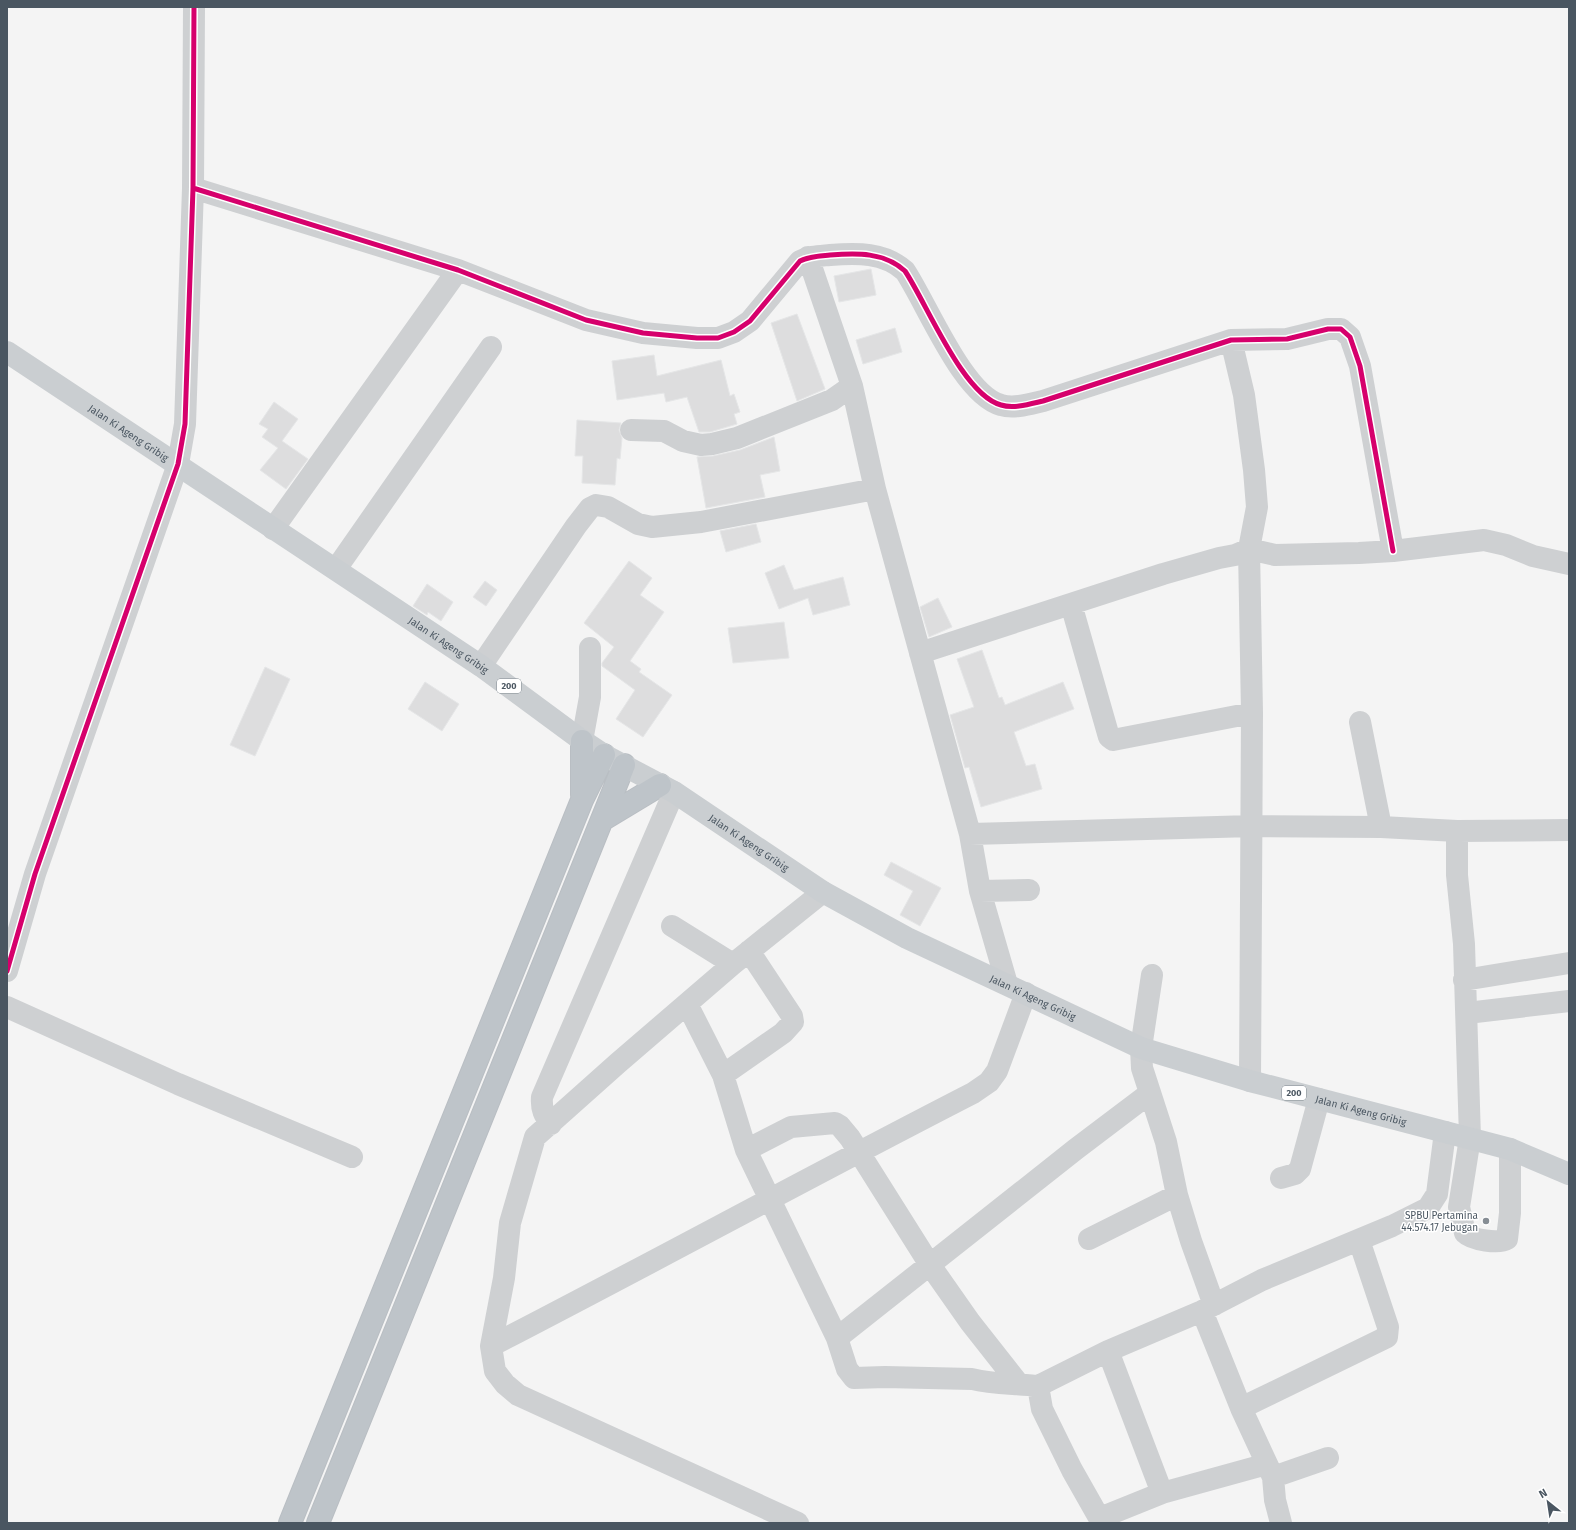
<svg xmlns="http://www.w3.org/2000/svg" width="1576" height="1530" font-family="'Fira Sans',sans-serif">
	<style>
		.building { fill: #ddddde; stroke: #e5e6e7 }
		.lines { fill: none; stroke-linecap: round; stroke-linejoin: round }
		.highway-casing { stroke: #b9bec3; stroke-width: 24 }
		.minor { stroke: #ced0d2; stroke-width: 22 }
		.major { stroke: #caced1; stroke-width: 22 }
		.highway { stroke: #bec4c9; stroke-width: 22 }
		.cycleway-casing { stroke: #fff; stroke-width: 8 }
		.cycleway { stroke: #d6006c; stroke-width: 5 }
		.poi-dot { fill: #868d94; stroke: #fff; stroke-width: 1.5 }
		.labels { text-anchor: middle; stroke-width: 3; stroke-linejoin: round; paint-order: stroke }
		.shield { fill: #fff; stroke: #808990; stroke-width: 1 }
		.shield-label { font-size: 9px; font-weight: bold; fill: #4a5661 }
		.street-label { font-size: 10px; fill: #4a5661; stroke: #fff }
		.poi-label { font-size: 10px; fill: #4a5661; stroke: #fff; text-anchor: end }
	</style>
	<rect width="100%" height="100%" fill="#f4f4f4"/>
	<path class="building" d="M 871,269 L 876,295 L 839,302 L 834,276 Z
		M 797,314 L 825,389 L 797,401 L 771,323 Z
		M 895,328 L 902,352 L 863,364 L 856,340 Z
		M 654,355 L 657,376 L 721,360 L 730,396 L 734,394 L 740,412 L 734,414 L 737,424 L 710,432 L 699,432 L 687,397 L 666,402 L 664,393 L 617,400 L 612,361 Z
		M 274,402 L 298,419 L 282,441 L 308,459 L 286,489 L 260,470 L 278,448 L 262,437 L 268,429 L 259,424 Z
		M 577,420 L 621,423 L 619,430 L 622,438 L 620,459 L 617,458 L 615,485 L 582,483 L 583,456 L 575,456 Z
		M 774,437 L 780,471 L 760,475 L 765,497 L 706,508 L 697,457 L 713,456 L 740,450 Z
		M 756,524 L 761,542 L 726,552 L 720,531 Z
		M 629,561 L 652,578 L 640,595 L 664,612 L 630,661 L 641,669 L 639,672 L 672,695 L 643,737 L 616,719 L 635,690 L 602,666 L 602,663 L 614,647 L 584,623 Z
		M 784,565 L 794,590 L 843,577 L 850,605 L 813,615 L 808,598 L 779,609 L 765,573 Z
		M 485,581 L 497,590 L 486,606 L 473,597 Z
		M 427,584 L 453,602 L 441,621 L 428,612 L 427,615 L 413,606 Z
		M 938,598 L 952,627 L 929,637 L 920,607 Z
		M 784,622 L 789,658 L 733,663 L 728,628 Z
		M 982,650 L 999,698 L 1002,697 L 1005,705 L 1063,682 L 1074,709 L 1014,732 L 1026,766 L 1035,764 L 1042,789 L 981,807 L 969,767 L 965,768 L 950,715 L 974,707 L 957,659 Z
		M 265,667 L 290,679 L 255,756 L 230,745 Z
		M 425,682 L 459,704 L 442,731 L 408,709 Z
		M 891,862 L 941,888 L 920,926 L 900,915 L 913,891 L 884,875 Z"/>
	<g class="lines">
		<g class="highway-casing">
			<path id="highway" d="M 582,795 L 582,741
				M 602,820 L 660,785
				M 290,1523 L 582,800 L 604,755
				M 318,1523 L 624,765"/>
		</g>
		<path class="minor" d="M 193,188 L 458,270 L 586,320 L 643,333 L 697,338 L 718,338 L 734,332 L 750,321 L 800,261 C 810,256 819,256 830,255 C 857,253 884,252 905,271 C 927,304 963,395 1001,405 C 1014,409 1030,404 1043,401 L 1231,340 L 1287,339 L 1328,329 L 1341,329 L 1350,337 L 1360,366 L 1393,551
			M 808,257 L 852,386 L 875,489 L 970,834 L 980,891 L 1007,984
			M 1231,340 L 1244,395 L 1254,470 L 1257,507 L 1249,549 L 1252,713 L 1250,1081
			M 631,430 L 664,431 L 683,441 L 701,445 L 712,444 L 737,438 L 832,400 L 852,386
			M 273,529 L 458,270
			M 336,569 L 491,347
			M 1071,604 L 1109,737 L 1113,740 L 1252,713
			M 920,653 L 1163,574 L 1219,558 L 1235,555 L 1249,549 L 1275,555 L 1359,553 L 1393,551 L 1484,540 L 1506,545 L 1533,556 L 1569,564
			M 481,666 L 576,526 L 590,508 L 596,505 L 608,507 L 638,524 L 652,527 L 701,522 L 875,489
			M 1360,722 L 1381,827
			M 582,741 L 590,697 L 590,648
			M 1457,831 L 1457,875 L 1464,944 L 1470,1138 L 1459,1207 L 1465,1233 C 1472,1240 1499,1244 1507,1239 L 1510,1213 L 1510,1149
			M 970,834 L 1252,826 L 1381,827 L 1457,831 L 1569,830
			M 980,891 L 1029,890
			M 672,926 L 733,964
			M 7,971 L 35,874 L 178,464 L 185,424 L 193,188 L 194,7
			M 1152,975 L 1141,1048 L 1142,1068 L 1166,1142 L 1177,1195 L 1191,1241 L 1214,1305
			M 1464,980 L 1569,963
			M 687,1004 L 723,1075 L 746,1150 L 837,1338 L 847,1369 L 854,1378 L 885,1377 L 972,1379 C 994,1385 1016,1383 1038,1386 L 1042,1409 L 1072,1470 L 1102,1523
			M 7,1007 L 178,1084 L 352,1157
			M 1467,1013 L 1569,1001
			M 723,1075 L 783,1033 L 793,1022 L 792,1016 L 749,951
			M 551,1124 C 544,1115 541,1109 542,1097 L 674,792
			M 746,1150 L 791,1127 L 835,1123 L 840,1126 L 850,1138 L 930,1265 L 970,1322 L 1018,1383
			M 1281,1178 L 1295,1174 L 1300,1169 L 1319,1099
			M 1089,1239 L 1177,1195
			M 1202,1311 L 1241,1408 L 1273,1477 L 1275,1500 L 1281,1523
			M 837,1338 L 1076,1149 L 1150,1093
			M 491,1346 C 652,1263 811,1176 973,1093 L 989,1082 L 997,1071 L 1026,993
			M 1108,1351 L 1162,1493
			M 1038,1386 L 1108,1351 L 1202,1311 L 1262,1280 L 1392,1226 L 1428,1208 L 1437,1194 L 1445,1132
			M 1241,1408 L 1387,1337 L 1388,1327 L 1359,1240
			M 1273,1477 L 1328,1458
			M 1100,1518 L 1162,1493 L 1267,1464
			M 798,1523 L 518,1395 L 505,1384 L 495,1371 L 491,1346 L 504,1278 L 510,1223 L 535,1137 L 618,1063 L 733,964 L 823,892"/>
		<path class="major" id="s1" d="M 7,352 L 481,666 L 580,739 L 604,755 L 674,792 L 823,892 L 907,938 L 1141,1048 L 1250,1081 L 1510,1149 L 1569,1174"/>
		<use href="#highway" class="highway"/>
		<g class="cycleway-casing">
			<path id="cycleway" d="M 193,188 L 458,270 L 586,320 L 643,333 L 697,338 L 718,338 L 734,332 L 750,321 L 800,261 C 810,256 819,256 830,255 C 857,253 884,252 905,271 C 927,304 963,395 1001,405 C 1014,409 1030,404 1043,401 L 1231,340 L 1287,339 L 1328,329 L 1341,329 L 1350,337 L 1360,366 L 1393,551
				M 7,971 L 35,874 L 178,464 L 185,424 L 193,188 L 194,7"/>
		</g>
		<use href="#cycleway" class="cycleway"/>
	</g>
	<circle class="poi-dot" cx="1486" cy="1221" r="4"/>
	<g class="labels">
		<g class="shield">
			<rect x="497" y="679" width="24" height="14" rx="3"/>
			<rect x="1282" y="1086" width="24" height="14" rx="3"/>
		</g>
		<g class="shield-label">
			<text x="509" y="689">200</text>
			<text x="1294" y="1096">200</text>
		</g>
		<g class="street-label">
			<text dy="4" stroke="none"><textPath href="#s1" startOffset="146">Jalan Ki Ageng Gribig</textPath></text>
			<text dy="4" stroke="none"><textPath href="#s1" startOffset="530">Jalan Ki Ageng Gribig</textPath></text>
			<text dy="4" stroke="none"><textPath href="#s1" startOffset="890">Jalan Ki Ageng Gribig</textPath></text>
			<text dy="4" stroke="none"><textPath href="#s1" startOffset="1214">Jalan Ki Ageng Gribig</textPath></text>
			<text dy="4" stroke="none"><textPath href="#s1" startOffset="1562">Jalan Ki Ageng Gribig</textPath></text>
		</g>
		<g class="poi-label">
			<text x="1478" y="1219">SPBU Pertamina<tspan x="1478" dy="12">44.574.17 Jebugan</tspan></text>
		</g>
	</g>
	<rect width="1576" height="1530" fill="none" stroke="#4a5661" stroke-width="16"/>
	<g transform="translate(1548 1502) rotate(330)" stroke="#ffffff" stroke-width="3" paint-order="stroke">
	<path d="M0-3L7 15L0 10L-7 15Z" fill="#4a5661"/>
	<text y="-6" font-size="11" font-weight="bold" text-anchor="middle" fill="#4a5661">N</text>
	</g>
</svg>
